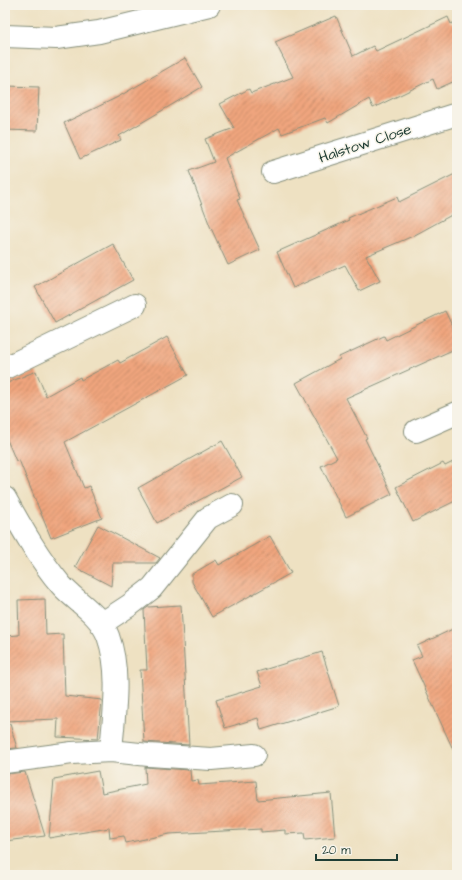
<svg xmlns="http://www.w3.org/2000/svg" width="462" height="880" font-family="'Architects Daughter',sans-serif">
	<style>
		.building { fill: url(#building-hatch) }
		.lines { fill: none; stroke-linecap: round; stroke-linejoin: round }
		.street-casing { stroke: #868f7b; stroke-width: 24 }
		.street { stroke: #fff; stroke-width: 22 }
		.labels { text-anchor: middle; stroke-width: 3; stroke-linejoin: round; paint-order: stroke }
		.street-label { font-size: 15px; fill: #1f3d34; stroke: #f7f3e8 }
	</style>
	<defs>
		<pattern id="building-hatch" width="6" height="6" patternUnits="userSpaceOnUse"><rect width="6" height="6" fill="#f0a57e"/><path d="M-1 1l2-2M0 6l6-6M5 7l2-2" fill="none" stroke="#c28868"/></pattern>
	</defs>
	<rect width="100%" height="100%" fill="#f7f3e8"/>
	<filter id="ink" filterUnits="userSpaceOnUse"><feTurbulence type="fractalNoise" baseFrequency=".025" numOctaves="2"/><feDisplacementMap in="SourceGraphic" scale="8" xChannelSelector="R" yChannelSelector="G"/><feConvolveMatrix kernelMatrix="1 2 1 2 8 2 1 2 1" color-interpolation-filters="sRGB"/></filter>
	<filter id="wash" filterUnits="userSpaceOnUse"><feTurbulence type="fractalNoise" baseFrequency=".012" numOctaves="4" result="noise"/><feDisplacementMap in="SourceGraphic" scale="16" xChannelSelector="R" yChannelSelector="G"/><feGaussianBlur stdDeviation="0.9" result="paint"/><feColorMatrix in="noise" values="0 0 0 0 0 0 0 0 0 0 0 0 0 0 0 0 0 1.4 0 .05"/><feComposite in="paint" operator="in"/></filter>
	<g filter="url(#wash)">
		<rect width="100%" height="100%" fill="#eee1c2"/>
		<g id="blocks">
			<path class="building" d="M 336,16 L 353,56 L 373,46 L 376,51 L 448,17 L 451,24 L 457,21 L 457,80 L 437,89 L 433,79 L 373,108 L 369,99 L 328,123 L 325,118 L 282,134 L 279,128 L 225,158 L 240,199 L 237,200 L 260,250 L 228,265 L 210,226 L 189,171 L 214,162 L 205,139 L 234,128 L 220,104 L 249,89 L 251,93 L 293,77 L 275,42 Z
				M 185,58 L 202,87 L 119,136 L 121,140 L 80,159 L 64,123 L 118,97 Z
				M 5,86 L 39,87 L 37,131 L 5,130 Z
				M 457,173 L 457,212 L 413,236 L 366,256 L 380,281 L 359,291 L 345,265 L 293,288 L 277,252 L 349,220 L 348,218 L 397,197 L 399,202 Z
				M 113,244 L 133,280 L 55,323 L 35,287 Z
				M 445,311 L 457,336 L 457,348 L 346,398 L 367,438 L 365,439 L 392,494 L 346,517 L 321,466 L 337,458 L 296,383 L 340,359 L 339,357 L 384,336 L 386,340 Z
				M 167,337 L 188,375 L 65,442 L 84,488 L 89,486 L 102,518 L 51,538 L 19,460 L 16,461 L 5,435 L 5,384 L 36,371 L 46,396 L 80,377 L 81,380 L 118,360 L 120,363 Z
				M 222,441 L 242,477 L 157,523 L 138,488 Z
				M 457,460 L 457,500 L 413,522 L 396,487 L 443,463 L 445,466 Z
				M 98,525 L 160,558 L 156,563 L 113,563 L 111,586 L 75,567 Z
				M 270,536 L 291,573 L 212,617 L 192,582 L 192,574 L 216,560 L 219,565 Z
				M 45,599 L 46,635 L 63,634 L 65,696 L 102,700 L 98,739 L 57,737 L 58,719 L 5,721 L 5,636 L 19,635 L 18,600 Z
				M 181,605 L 189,745 L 144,742 L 140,670 L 147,670 L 144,610 L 148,607 Z
				M 457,627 L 457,758 L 412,660 L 422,656 L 417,646 Z
				M 322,652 L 339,706 L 261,730 L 258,718 L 225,728 L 216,700 L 262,686 L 257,672 Z
				M 10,724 L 17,748 L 5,749 L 5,725 Z
				M 145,767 L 190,770 L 191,781 L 198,780 L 199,785 L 256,781 L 258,800 L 331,793 L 335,837 L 305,840 L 304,833 L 285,834 L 285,830 L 261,832 L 261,829 L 169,834 L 126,843 L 124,836 L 110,838 L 109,828 L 49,838 L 54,779 L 98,771 L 102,793 L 146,784 Z
				M 25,772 L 45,836 L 5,841 L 5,774 Z"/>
		</g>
	</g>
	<g filter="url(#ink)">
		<use href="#blocks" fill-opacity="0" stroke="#868f7b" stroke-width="1"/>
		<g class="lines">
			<g class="street-casing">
				<path id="street" d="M 5,36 L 56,38 L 99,32 L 209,5
					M 273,172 L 457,114
					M 5,368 L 135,305
					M 416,431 L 457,413
					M 5,498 C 21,527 39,559 61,585 C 76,602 99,613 108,636 C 121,672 114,713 111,751
					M 101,624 L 130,605 L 152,588 L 208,518 L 232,505
					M 5,762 L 72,753 L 111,751 L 149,755 L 211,759 L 254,755"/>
			</g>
			<use href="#street" class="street"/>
		</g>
	</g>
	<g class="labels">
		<g class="street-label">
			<text transform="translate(365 143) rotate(-18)" y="5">Halstow Close</text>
		</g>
	</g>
	<rect width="462" height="880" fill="none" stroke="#f7f3e8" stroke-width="20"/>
	<path d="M316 854v6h81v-6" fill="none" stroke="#1f3d34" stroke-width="2"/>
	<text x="322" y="854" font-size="12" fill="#1f3d34" stroke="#f7f3e8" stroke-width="3" paint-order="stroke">20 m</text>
</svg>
